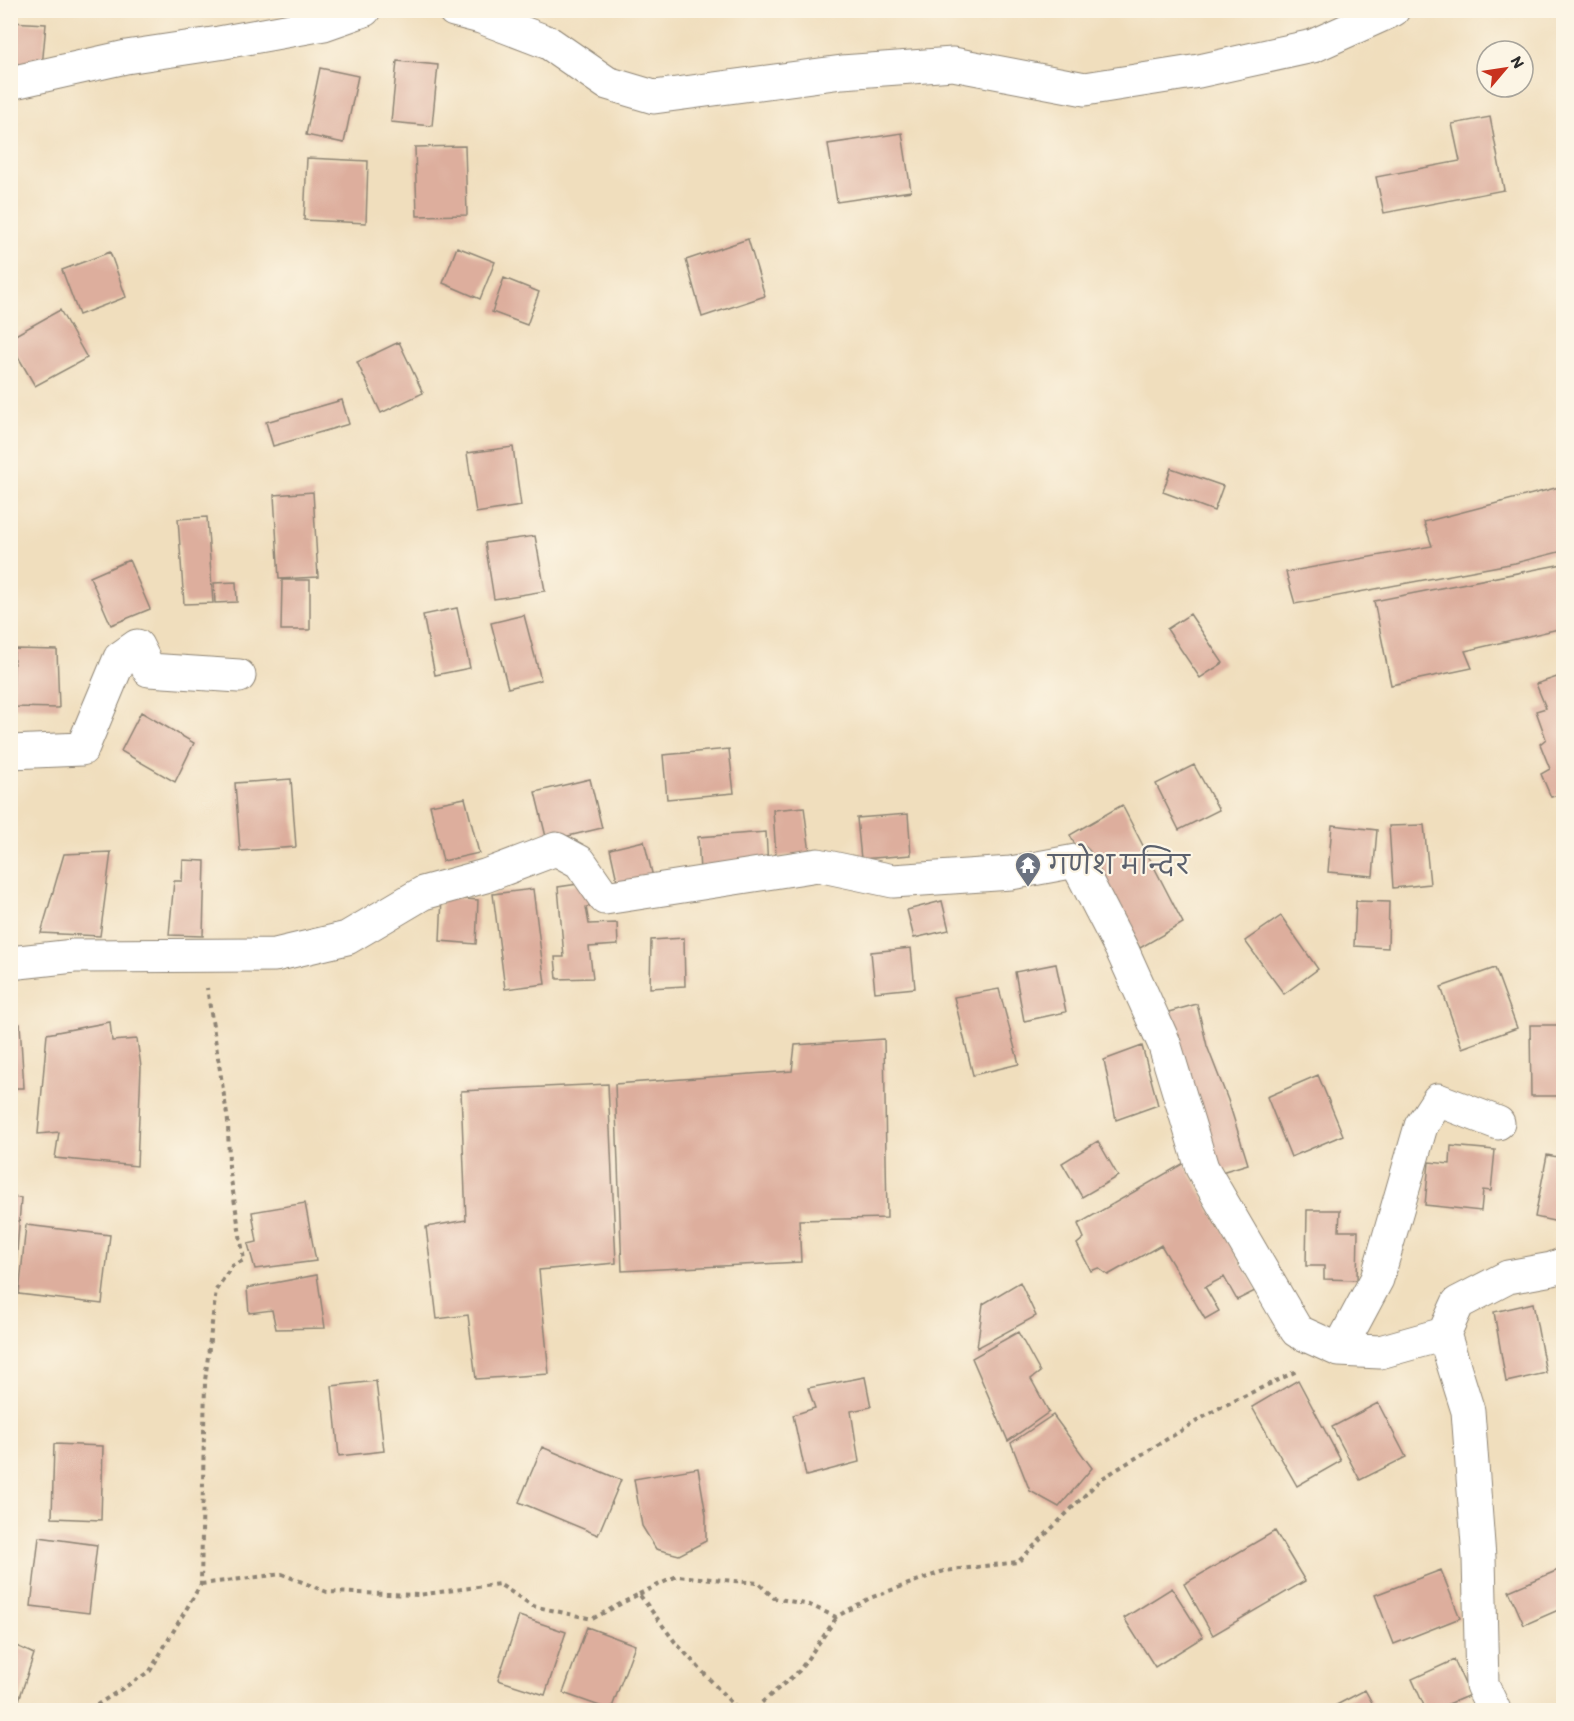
<svg xmlns="http://www.w3.org/2000/svg" width="1574" height="1721" font-family="Itim,'Playpen Sans Deva',sans-serif">
	<style>
		.building { fill: #ddae9d }
		.lines { fill: none; stroke-linecap: round; stroke-linejoin: round }
		.street-casing { stroke: #8e8474; stroke-width: 35 }
		.path { stroke: #8e8474; stroke-width: 4; stroke-dasharray: 4.5 4.5; stroke-linecap: butt }
		.street { stroke: #fff; stroke-width: 33 }
		.labels { text-anchor: middle; stroke-width: 4.5; stroke-linejoin: round; paint-order: stroke }
		.worship-label { font-size: 26px; fill: #5b616d; stroke: #fcf5e5; text-anchor: start }
	</style>
	<rect width="100%" height="100%" fill="#fcf5e5"/>
	<filter id="ink" filterUnits="userSpaceOnUse"><feTurbulence type="fractalNoise" baseFrequency=".0167" numOctaves="2"/><feDisplacementMap in="SourceGraphic" scale="12" xChannelSelector="R" yChannelSelector="G"/><feConvolveMatrix kernelMatrix="1 2 1 2 8 2 1 2 1" color-interpolation-filters="sRGB"/></filter>
	<filter id="wash" filterUnits="userSpaceOnUse"><feTurbulence type="fractalNoise" baseFrequency=".008" numOctaves="4" result="noise"/><feDisplacementMap in="SourceGraphic" scale="24" xChannelSelector="R" yChannelSelector="G"/><feGaussianBlur stdDeviation="1.35" result="paint"/><feColorMatrix in="noise" values="0 0 0 0 0 0 0 0 0 0 0 0 0 0 0 0 0 1.4 0 .05"/><feComposite in="paint" operator="in"/></filter>
	<g filter="url(#wash)">
		<rect width="100%" height="100%" fill="#f0debd"/>
		<g id="blocks">
			<path class="building" d="M 10,22 L 46,24 L 42,67 L 10,63 Z
				M 397,61 L 438,65 L 432,126 L 391,122 Z
				M 320,68 L 358,76 L 344,143 L 306,135 Z
				M 1490,117 L 1504,190 L 1384,213 L 1376,177 L 1460,161 L 1452,124 Z
				M 902,133 L 911,191 L 837,202 L 828,144 Z
				M 465,146 L 467,215 L 417,216 L 415,147 Z
				M 307,158 L 368,161 L 366,223 L 304,220 Z
				M 748,239 L 765,296 L 702,317 L 686,260 Z
				M 457,247 L 495,262 L 480,299 L 443,283 Z
				M 110,252 L 126,297 L 79,315 L 62,270 Z
				M 504,278 L 539,292 L 527,325 L 492,312 Z
				M 60,310 L 87,358 L 35,386 L 10,343 L 10,338 Z
				M 399,342 L 423,393 L 381,413 L 357,362 Z
				M 342,400 L 349,424 L 273,446 L 266,422 Z
				M 513,447 L 521,506 L 476,513 L 467,453 Z
				M 1171,468 L 1223,486 L 1214,511 L 1163,492 Z
				M 1563,486 L 1563,551 L 1515,563 L 1295,604 L 1286,572 L 1432,546 L 1424,522 Z
				M 313,492 L 318,577 L 279,579 L 274,495 Z
				M 207,517 L 213,603 L 184,604 L 178,519 Z
				M 535,536 L 545,591 L 494,599 L 485,543 Z
				M 129,560 L 150,609 L 111,625 L 90,577 Z
				M 1563,564 L 1563,628 L 1465,651 L 1472,668 L 1391,685 L 1374,601 Z
				M 282,580 L 310,580 L 310,630 L 281,630 Z
				M 236,582 L 237,602 L 215,603 L 214,583 Z
				M 457,608 L 470,668 L 435,675 L 423,615 Z
				M 1190,614 L 1223,663 L 1200,678 L 1167,629 Z
				M 524,615 L 541,680 L 508,688 L 491,623 Z
				M 14,649 L 57,650 L 59,708 L 13,707 Z
				M 1563,675 L 1563,794 L 1551,797 L 1541,774 L 1550,769 L 1540,744 L 1546,739 L 1536,711 L 1546,708 L 1536,684 Z
				M 141,712 L 194,743 L 175,782 L 121,751 Z
				M 729,749 L 734,793 L 667,799 L 663,755 Z
				M 1194,765 L 1219,810 L 1179,830 L 1156,784 Z
				M 291,779 L 296,847 L 240,851 L 235,783 Z
				M 590,779 L 602,828 L 547,841 L 535,792 Z
				M 465,798 L 479,853 L 443,861 L 430,805 Z
				M 1122,805 L 1183,923 L 1140,948 L 1123,917 L 1115,923 L 1070,835 Z
				M 804,807 L 810,853 L 776,857 L 773,810 Z
				M 908,814 L 911,855 L 861,859 L 857,818 Z
				M 1332,825 L 1377,830 L 1373,876 L 1328,872 Z
				M 1424,825 L 1430,884 L 1393,888 L 1389,826 Z
				M 766,832 L 768,866 L 700,871 L 698,837 Z
				M 644,841 L 653,877 L 618,885 L 610,849 Z
				M 111,852 L 100,936 L 41,933 L 64,854 Z
				M 183,860 L 205,861 L 203,936 L 169,935 L 174,881 L 182,881 Z
				M 592,882 L 596,905 L 586,907 L 589,924 L 617,923 L 618,945 L 589,947 L 593,978 L 557,979 L 555,957 L 564,957 L 558,887 Z
				M 533,889 L 545,984 L 505,989 L 493,894 Z
				M 442,897 L 478,900 L 476,944 L 440,941 Z
				M 942,901 L 949,930 L 914,938 L 907,910 Z
				M 1356,901 L 1389,902 L 1388,948 L 1354,946 Z
				M 1281,916 L 1318,969 L 1284,994 L 1245,941 Z
				M 684,938 L 685,986 L 650,988 L 651,940 Z
				M 911,948 L 915,988 L 875,992 L 871,952 Z
				M 1056,964 L 1066,1012 L 1024,1021 L 1015,972 Z
				M 1495,968 L 1517,1028 L 1462,1048 L 1441,987 Z
				M 999,989 L 1019,1064 L 973,1075 L 954,997 Z
				M 1197,1004 L 1207,1046 L 1228,1100 L 1248,1164 L 1218,1173 L 1165,1013 Z
				M 110,1022 L 112,1041 L 137,1039 L 141,1067 L 137,1166 L 55,1158 L 59,1132 L 38,1134 L 47,1034 Z
				M 20,1024 L 24,1088 L 10,1088 L 10,1025 Z
				M 1530,1025 L 1563,1025 L 1563,1096 L 1531,1096 Z
				M 884,1039 L 887,1218 L 799,1220 L 801,1262 L 622,1271 L 615,1084 L 792,1071 L 795,1045 Z
				M 1142,1046 L 1158,1105 L 1116,1120 L 1104,1060 Z
				M 1318,1075 L 1343,1135 L 1291,1157 L 1267,1097 Z
				M 608,1084 L 616,1263 L 539,1270 L 549,1374 L 476,1379 L 468,1315 L 437,1319 L 426,1227 L 466,1220 L 461,1091 Z
				M 1098,1141 L 1118,1176 L 1082,1197 L 1062,1163 Z
				M 1451,1146 L 1495,1150 L 1491,1191 L 1483,1190 L 1481,1211 L 1425,1205 L 1429,1162 L 1450,1164 Z
				M 1547,1155 L 1563,1158 L 1563,1223 L 1535,1217 Z
				M 1184,1163 L 1257,1290 L 1237,1300 L 1224,1277 L 1205,1287 L 1219,1311 L 1205,1319 L 1161,1245 L 1108,1275 L 1098,1268 L 1091,1271 L 1077,1244 L 1084,1238 L 1078,1224 Z
				M 10,1197 L 21,1198 L 16,1265 L 10,1265 Z
				M 305,1203 L 316,1261 L 255,1269 L 248,1244 L 257,1242 L 252,1212 Z
				M 1307,1210 L 1340,1210 L 1339,1231 L 1358,1231 L 1357,1280 L 1324,1279 L 1324,1266 L 1306,1266 Z
				M 26,1225 L 110,1235 L 102,1304 L 19,1294 Z
				M 317,1275 L 325,1328 L 276,1329 L 272,1310 L 249,1313 L 247,1288 Z
				M 1020,1282 L 1036,1316 L 977,1348 L 983,1304 Z
				M 1533,1303 L 1546,1373 L 1506,1382 L 1494,1312 Z
				M 1018,1332 L 1040,1372 L 1031,1379 L 1049,1412 L 1008,1441 L 972,1358 Z
				M 865,1377 L 871,1407 L 851,1411 L 859,1462 L 806,1476 L 793,1415 L 815,1408 L 808,1388 Z
				M 1298,1380 L 1341,1461 L 1297,1486 L 1252,1407 Z
				M 376,1381 L 384,1451 L 339,1456 L 332,1386 Z
				M 1378,1403 L 1406,1457 L 1360,1480 L 1332,1427 Z
				M 1053,1415 L 1092,1468 L 1059,1507 L 1030,1491 L 1011,1443 Z
				M 54,1444 L 103,1446 L 101,1520 L 52,1518 Z
				M 542,1447 L 621,1480 L 598,1535 L 519,1502 Z
				M 698,1468 L 706,1515 L 706,1541 L 679,1555 L 656,1549 L 642,1526 L 634,1479 Z
				M 1275,1531 L 1305,1581 L 1213,1635 L 1184,1584 Z
				M 39,1537 L 97,1545 L 89,1613 L 31,1606 Z
				M 1563,1568 L 1563,1608 L 1524,1625 L 1509,1591 Z
				M 1441,1570 L 1460,1618 L 1394,1644 L 1375,1595 Z
				M 1172,1588 L 1203,1637 L 1155,1667 L 1124,1618 Z
				M 519,1616 L 566,1632 L 545,1695 L 498,1680 Z
				M 587,1627 L 635,1645 L 611,1710 L 563,1693 Z
				M 10,1643 L 34,1654 L 19,1700 L 10,1698 Z
				M 1454,1660 L 1470,1695 L 1434,1710 L 1426,1710 L 1412,1679 Z
				M 1365,1690 L 1376,1710 L 1327,1710 Z"/>
		</g>
	</g>
	<g filter="url(#ink)">
		<use href="#blocks" fill-opacity="0" stroke="#8e8474" stroke-width="1.5"/>
		<g class="lines">
			<g class="street-casing">
				<path id="street" d="M 454,10 L 481,17 L 549,43 L 607,83 L 654,97 L 842,72 L 953,64 L 1085,89 L 1199,71 L 1313,46 L 1393,10
					M 10,83 L 126,57 L 219,43 L 324,24 L 364,10
					M 10,752 L 82,749 L 120,658 L 137,646 L 149,670 L 239,676
					M 10,963 L 74,956 L 275,955 L 347,938 L 423,893 L 485,876 L 556,849 L 580,862 L 605,898 L 818,865 L 893,881 L 1011,873 L 1076,861 L 1123,952 L 1164,1043 L 1202,1168 L 1297,1331 L 1339,1350
					M 1444,1334 L 1458,1303 L 1508,1277 L 1552,1269 L 1564,1264
					M 1494,1710 L 1482,1685 L 1479,1558 L 1468,1411 L 1444,1334 L 1380,1352 L 1339,1350 L 1377,1279 L 1421,1126 L 1438,1100 L 1498,1123"/>
			</g>
			<path class="path" d="M 201,1584 L 282,1574 L 327,1592 L 418,1595 L 499,1584 L 533,1606 L 592,1619 L 639,1594 L 675,1642 L 738,1710
				M 639,1594 L 677,1576 L 758,1583 L 774,1598 L 810,1605 L 836,1617 L 870,1598 L 944,1571 L 1018,1562 L 1101,1479 L 1217,1409 L 1299,1370
				M 89,1710 L 150,1671 L 201,1584 L 205,1381 L 216,1290 L 232,1266 L 244,1260 L 229,1167 L 228,1121 L 207,988
				M 757,1710 L 760,1704 L 799,1671 L 837,1617"/>
			<use href="#street" class="street"/>
		</g>
	</g>
	<defs>
		<g id="temple-pin" transform="scale(1.35)"><path d="M0 17L-7.5 6A9.5 9.5 0 1 1 7.5 6Z" fill="#6b7280" stroke="#fcf5e5"/><path d="M0-6L5-2H3V0L6.5 2.5H4V6H1.5V3h-3V6H-4V2.5H-6.5L-3 0V-2H-5Z" fill="#fff"/></g>
	</defs>
	<g fill-rule="evenodd">
		<use href="#temple-pin" x="1028" y="865"/>
	</g>
	<g class="labels">
		<g class="worship-label">
			<text x="1048" y="874">गणेश मन्दिर</text>
		</g>
	</g>
	<rect width="1574" height="1721" fill="none" stroke="#fcf5e5" stroke-width="36"/>
	<g transform="translate(1505 69) rotate(61)"><circle r="28" fill="#fcf5e5" stroke="#a8a49b" stroke-width="1.5"/>
	<path d="M0-4.5L10 22L0 15L-10 22Z" fill="#c8321e"/>
	<text y="-9" font-size="16" font-weight="bold" text-anchor="middle" fill="#2b2b2b">N</text>
	</g>
</svg>
